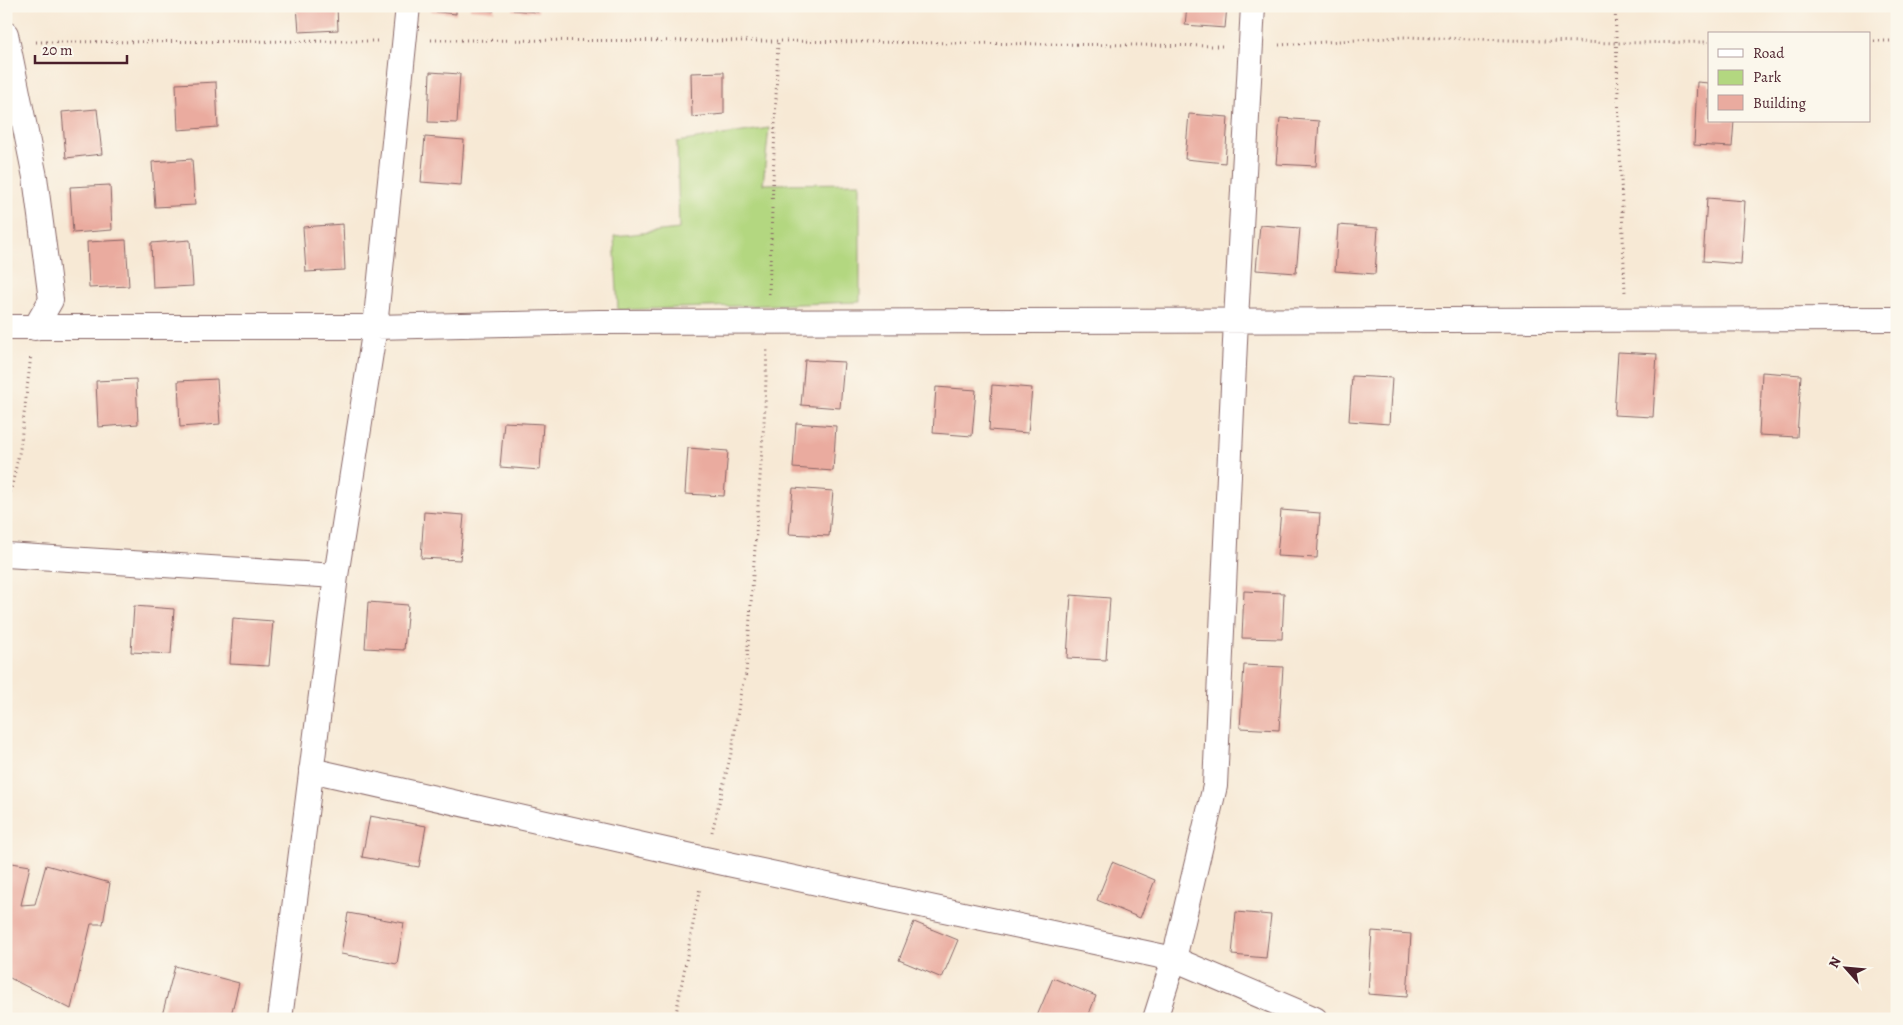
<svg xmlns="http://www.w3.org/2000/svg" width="1903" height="1025" font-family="Alegreya,serif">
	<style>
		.green { fill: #b3d780; stroke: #7e7b56 }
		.building { fill: #eaab9f }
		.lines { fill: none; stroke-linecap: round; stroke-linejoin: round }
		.minor-casing { stroke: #876666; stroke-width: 26 }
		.path { stroke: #876666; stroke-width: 3; stroke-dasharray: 1 4; stroke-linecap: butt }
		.minor { stroke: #fff; stroke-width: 24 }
	</style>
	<rect width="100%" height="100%" fill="#fbf7ec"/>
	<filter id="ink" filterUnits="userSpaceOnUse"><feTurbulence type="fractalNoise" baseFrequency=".02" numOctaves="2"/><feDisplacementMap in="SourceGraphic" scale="10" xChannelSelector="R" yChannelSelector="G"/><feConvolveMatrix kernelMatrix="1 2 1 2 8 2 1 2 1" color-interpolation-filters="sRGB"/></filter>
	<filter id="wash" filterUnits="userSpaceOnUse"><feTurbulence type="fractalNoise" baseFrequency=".0096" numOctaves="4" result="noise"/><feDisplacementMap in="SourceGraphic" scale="20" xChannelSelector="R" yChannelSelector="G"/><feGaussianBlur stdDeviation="1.12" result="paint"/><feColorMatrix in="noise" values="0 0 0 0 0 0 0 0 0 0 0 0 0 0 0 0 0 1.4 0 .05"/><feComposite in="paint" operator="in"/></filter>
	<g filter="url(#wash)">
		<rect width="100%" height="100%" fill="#f7e9d5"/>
		<path class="green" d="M 769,128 L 763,184 L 860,183 L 860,302 L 618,310 L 614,236 L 679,229 L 677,142 Z"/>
		<g id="blocks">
			<path class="building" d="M 297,6 L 337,6 L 338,30 L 299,32 Z
				M 432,6 L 456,6 L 456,14 L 431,11 Z
				M 470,6 L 494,6 L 494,11 L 470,9 Z
				M 514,6 L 538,6 L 538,12 L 513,10 Z
				M 1187,6 L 1227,6 L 1225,28 L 1185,25 Z
				M 430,72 L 460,74 L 457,123 L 428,122 Z
				M 724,72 L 724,114 L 692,117 L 691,73 Z
				M 216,82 L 218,127 L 178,130 L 176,84 Z
				M 1697,82 L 1709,83 L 1709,121 L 1734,121 L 1732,147 L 1694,145 Z
				M 97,109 L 102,154 L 66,158 L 62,112 Z
				M 1189,114 L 1228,117 L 1225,163 L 1185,159 Z
				M 1280,118 L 1319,121 L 1316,166 L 1276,164 Z
				M 425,137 L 464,140 L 461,185 L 421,182 Z
				M 192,159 L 195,205 L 155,207 L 152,162 Z
				M 110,185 L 112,230 L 73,233 L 70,187 Z
				M 1707,198 L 1745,201 L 1741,264 L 1703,261 Z
				M 343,224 L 345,270 L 306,272 L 303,227 Z
				M 1260,225 L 1300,228 L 1296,273 L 1256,270 Z
				M 1338,225 L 1378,228 L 1375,274 L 1335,271 Z
				M 126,240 L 129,286 L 89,288 L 87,242 Z
				M 190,240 L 193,286 L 153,288 L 151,243 Z
				M 1618,352 L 1657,354 L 1653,417 L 1614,415 Z
				M 805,360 L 844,362 L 840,408 L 801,405 Z
				M 1762,372 L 1801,375 L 1797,437 L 1759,435 Z
				M 1352,376 L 1392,378 L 1389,424 L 1349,421 Z
				M 136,379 L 138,424 L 98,427 L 96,381 Z
				M 217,379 L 220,424 L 180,427 L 178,381 Z
				M 992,385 L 1032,388 L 1028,433 L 989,430 Z
				M 936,387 L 976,390 L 972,436 L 933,433 Z
				M 504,422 L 543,424 L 540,470 L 500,467 Z
				M 796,423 L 836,426 L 833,471 L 793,468 Z
				M 688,448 L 728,451 L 724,496 L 685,494 Z
				M 793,488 L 833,491 L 829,536 L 789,534 Z
				M 1281,510 L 1320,513 L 1317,558 L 1277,556 Z
				M 424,512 L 464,515 L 460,560 L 421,558 Z
				M 1244,591 L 1284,593 L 1282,639 L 1242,638 Z
				M 1071,595 L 1110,598 L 1106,660 L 1067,658 Z
				M 368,602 L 408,605 L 404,650 L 365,648 Z
				M 134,606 L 174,609 L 171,654 L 131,652 Z
				M 233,618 L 273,621 L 269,666 L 230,664 Z
				M 1244,665 L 1283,667 L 1279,730 L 1240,728 Z
				M 370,816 L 426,826 L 419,867 L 362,857 Z
				M 6,862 L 30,866 L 21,905 L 35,904 L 46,865 L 110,883 L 103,924 L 91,924 L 71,1009 L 6,976 Z
				M 1112,862 L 1155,880 L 1140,918 L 1097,900 Z
				M 1236,912 L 1271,915 L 1266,958 L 1232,955 Z
				M 348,913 L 404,923 L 397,964 L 341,954 Z
				M 914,922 L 958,940 L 942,978 L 899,960 Z
				M 1372,931 L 1411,934 L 1407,997 L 1368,994 Z
				M 175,966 L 239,983 L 230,1019 L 161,1019 Z
				M 1053,978 L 1096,996 L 1087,1019 L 1043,1019 L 1037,1016 Z"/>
		</g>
	</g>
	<g filter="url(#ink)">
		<use href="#blocks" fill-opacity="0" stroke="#876666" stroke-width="1"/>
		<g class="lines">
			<g class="minor-casing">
				<path id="minor" d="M 6,34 L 35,177 L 51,300 L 35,328
					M 6,327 L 375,327 L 599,322 L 1897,319
					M 6,555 L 336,576
					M 311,770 L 705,859 L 1174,959 L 1315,1019
					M 280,1019 L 336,576 L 375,327 L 408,6
					M 1155,1019 L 1174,959 L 1215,786 L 1236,320 L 1253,6"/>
			</g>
			<path class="path" d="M 1615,6 L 1625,293
				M 431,40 L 778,41 L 1222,46
				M 1869,41 L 1897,41
				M 36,42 L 377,41
				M 1279,45 L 1402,37 L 1615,43 L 1709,42
				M 769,294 L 778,41
				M 6,512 L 20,449 L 31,355
				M 712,832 L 733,745 L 741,690 L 746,674 L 765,407 L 767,348
				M 675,1019 L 700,887"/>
			<use href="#minor" class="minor"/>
		</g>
	</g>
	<rect width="1903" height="1025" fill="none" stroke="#fbf7ec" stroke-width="25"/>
	<rect x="1708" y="32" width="162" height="90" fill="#fbf7ec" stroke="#b4a19f"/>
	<rect x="1718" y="49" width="25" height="8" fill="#ffffff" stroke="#b4a19f"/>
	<text x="1753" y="58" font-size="15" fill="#4a1f2b">Road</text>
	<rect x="1718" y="70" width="25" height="15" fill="#b3d780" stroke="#b4a19f"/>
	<text x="1753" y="82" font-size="15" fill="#4a1f2b">Park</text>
	<rect x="1718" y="95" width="25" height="15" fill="#eaab9f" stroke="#b4a19f"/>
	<text x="1753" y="108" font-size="15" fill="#4a1f2b">Building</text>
	<g transform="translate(1846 968) rotate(297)" stroke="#fbf7ec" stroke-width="4" paint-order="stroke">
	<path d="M0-4L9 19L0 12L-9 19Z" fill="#4a1f2b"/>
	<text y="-8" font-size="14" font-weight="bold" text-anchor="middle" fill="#4a1f2b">N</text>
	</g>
	<path d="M35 55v8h92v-8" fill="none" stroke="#4a1f2b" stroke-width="2.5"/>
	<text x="42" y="55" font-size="15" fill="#4a1f2b" stroke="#fbf7ec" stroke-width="4" paint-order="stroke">20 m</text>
</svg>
